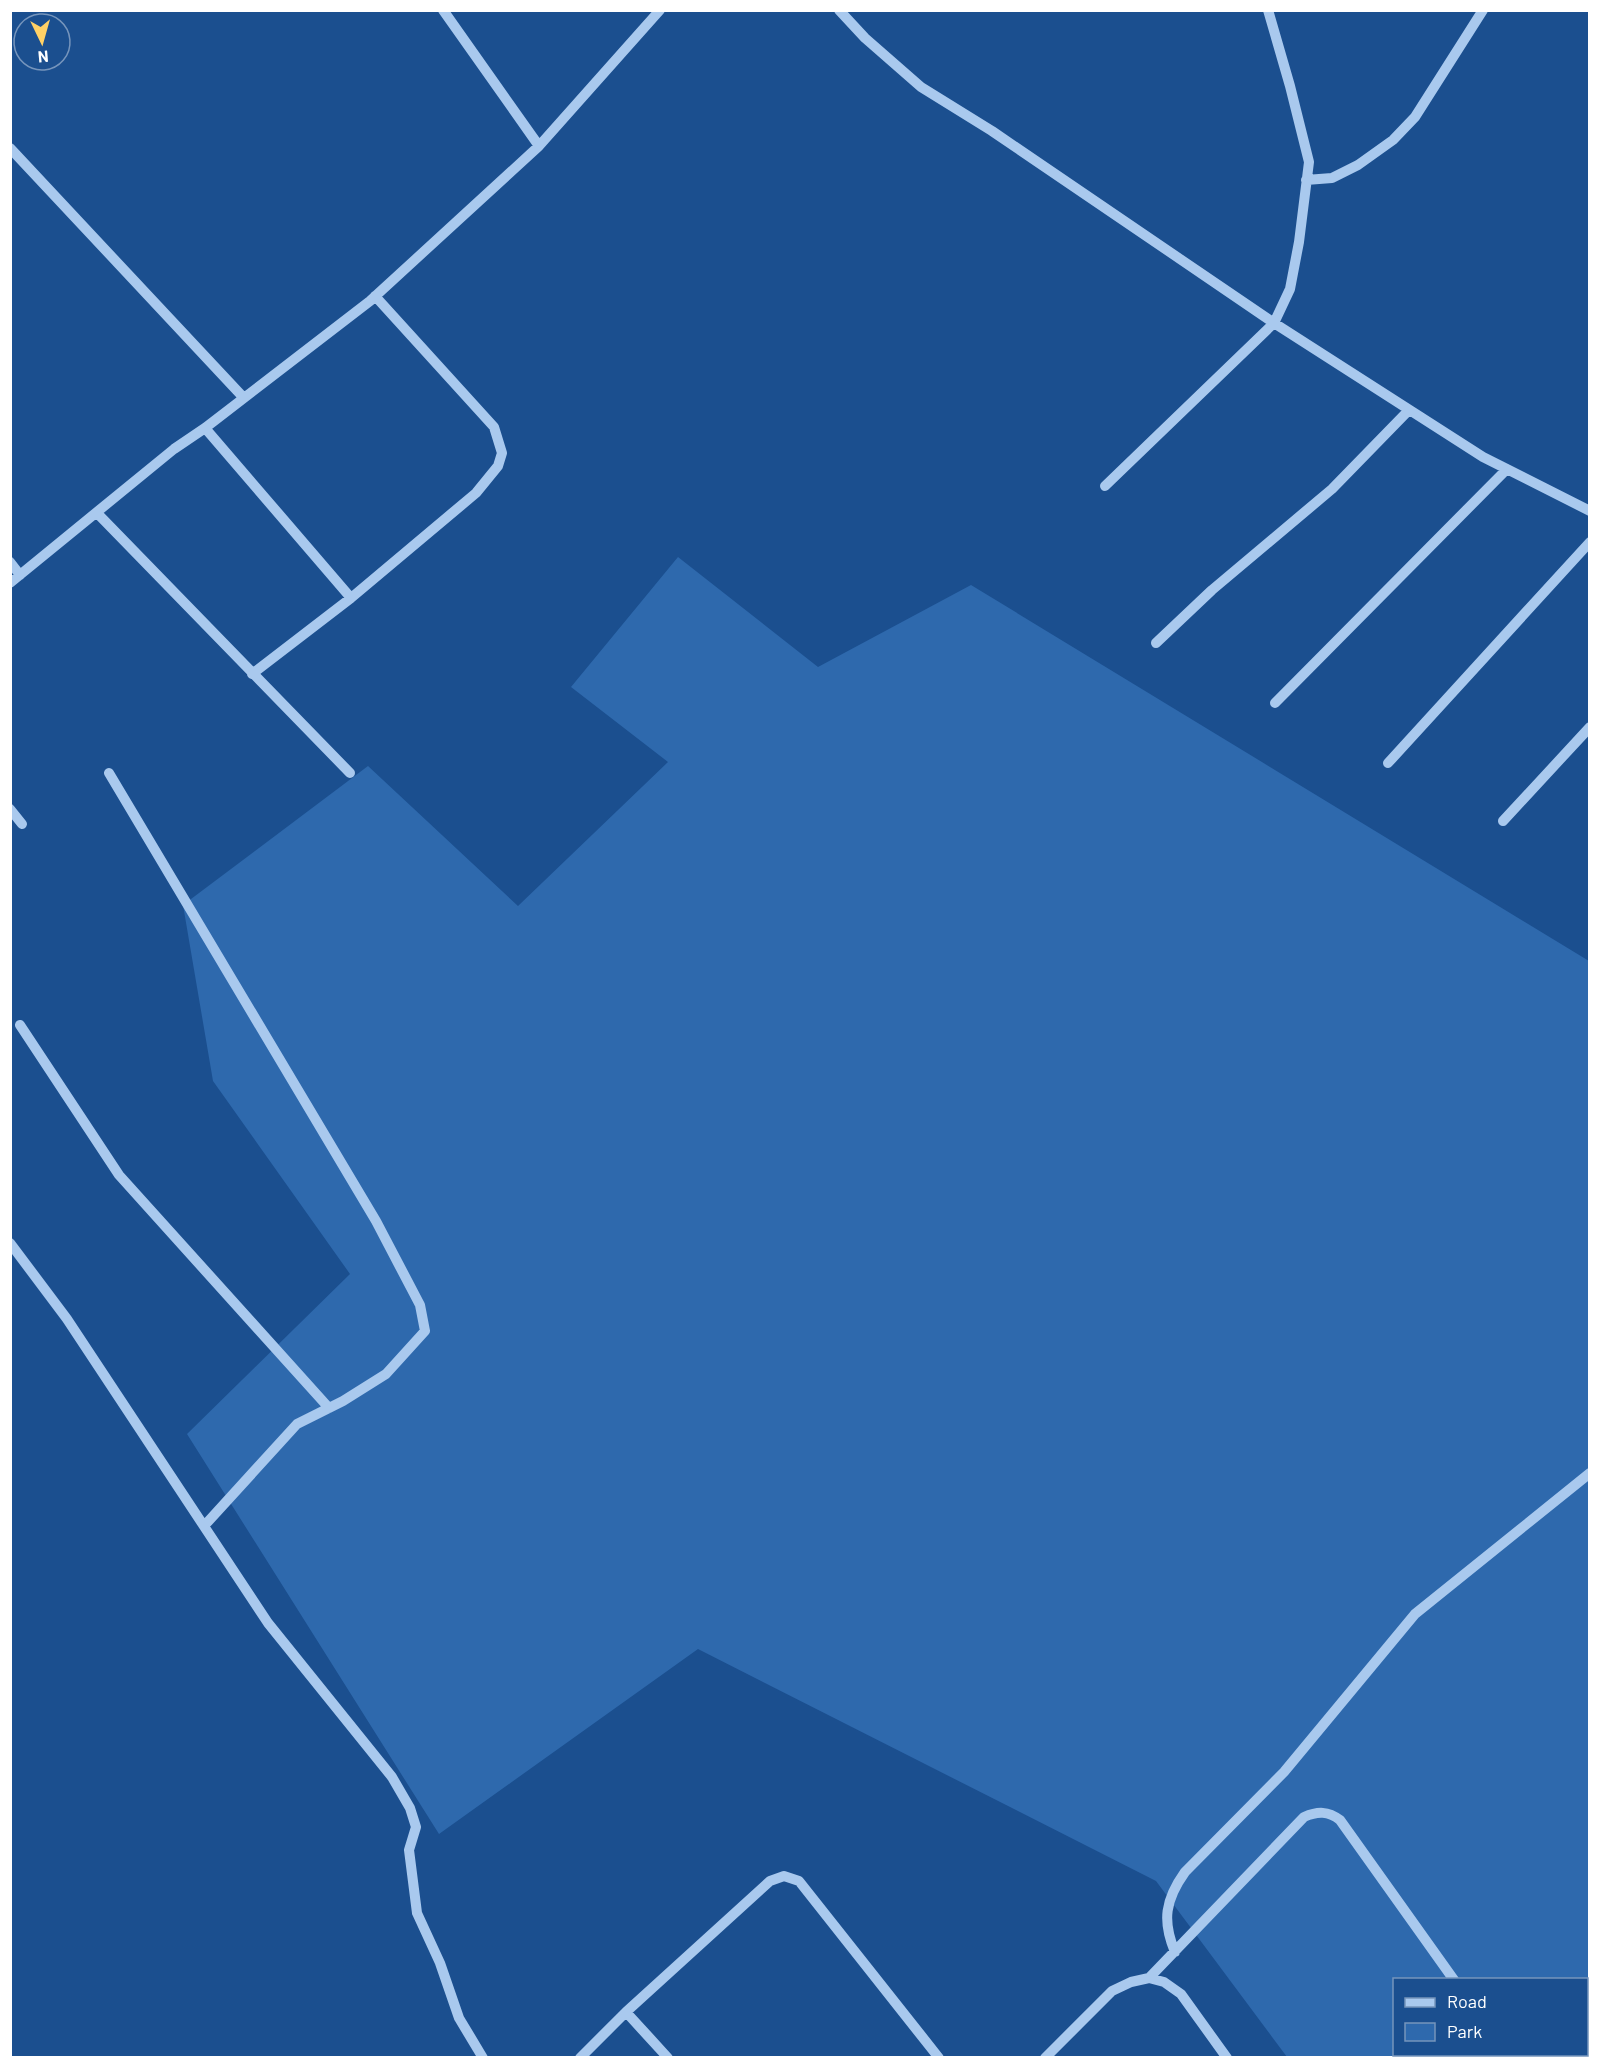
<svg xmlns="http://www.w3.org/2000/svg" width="1600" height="2068" font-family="Barlow,sans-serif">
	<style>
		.green { fill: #2e69ad; fill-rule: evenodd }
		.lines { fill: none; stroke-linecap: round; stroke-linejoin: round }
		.minor { stroke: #a9c9ee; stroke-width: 10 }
	</style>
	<rect width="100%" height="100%" fill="#1b4f8f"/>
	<path class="green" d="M 678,557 L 818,667 L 971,585 L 1589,961 L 1589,2057 L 1287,2057 L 1156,1881 L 698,1649 L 439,1834 L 187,1434 L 350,1274 L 213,1081 L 183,905 L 368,766 L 518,906 L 668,762 L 571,687 ZM 1394,1980 L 1586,1980 L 1586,2054 L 1394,2054 Z"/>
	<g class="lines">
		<path class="minor" d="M 443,10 L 539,146
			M 839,10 L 865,38 L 921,87 L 992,131 L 1274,323 L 1483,457 L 1590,511
			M 10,148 L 243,397
			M 1306,180 L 1332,178 L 1358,165 L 1393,140 L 1415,117 L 1483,10
			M 205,428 L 351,598
			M 1105,486 L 1274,323 L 1290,289 L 1299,242 L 1309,162 L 1290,86 L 1268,10
			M 97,513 L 350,773
			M 10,562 L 20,575
			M 10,583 L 174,449 L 205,428 L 370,301 L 539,146 L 660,10
			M 1156,643 L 1212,590 L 1332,489 L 1409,410
			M 252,674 L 351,598 L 476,493 L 498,466 L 502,453 L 494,427 L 375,296
			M 1275,703 L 1507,469
			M 1388,763 L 1590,542
			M 109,773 L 376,1221 L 420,1305 L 425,1331 L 386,1374 L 343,1401 L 297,1424 L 204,1526
			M 10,809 L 22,824
			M 1503,821 L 1590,727
			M 20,1025 L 119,1175 L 329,1408
			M 10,1243 L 67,1319 L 268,1623 L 392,1777 L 410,1808 L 416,1827 L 409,1850 L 417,1913 L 440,1963 L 459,2018 L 483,2058
			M 1175,1952 C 1162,1921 1165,1900 1185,1872 L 1284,1772 L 1415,1614 L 1590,1473
			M 1149,1978 L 1304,1817 C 1318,1811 1328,1811 1340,1820 L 1454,1980
			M 626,2012 L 668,2058
			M 1508,2054 L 1510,2058
			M 580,2058 L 626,2012 L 770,1881 L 784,1876 L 799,1881 L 939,2058
			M 1045,2058 L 1112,1991 L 1131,1982 L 1149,1978 L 1164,1982 L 1181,1994 L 1227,2058"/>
	</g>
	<rect width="1600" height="2068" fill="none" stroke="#ffffff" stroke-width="24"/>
	<rect x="1393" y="1978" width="195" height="78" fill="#1b4f8f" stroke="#7695bc" stroke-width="1.5"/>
	<rect x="1405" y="1998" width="30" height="9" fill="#a9c9ee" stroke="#7695bc" stroke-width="1.5"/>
	<text x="1447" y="2008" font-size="18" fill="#ffffff">Road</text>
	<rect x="1405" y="2023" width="30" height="18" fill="#2e69ad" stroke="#7695bc" stroke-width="1.5"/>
	<text x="1447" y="2038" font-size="18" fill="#ffffff">Park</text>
	<g transform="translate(42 42) rotate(175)"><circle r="28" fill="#1b4f8f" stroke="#7695bc" stroke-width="1.5"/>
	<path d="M0-4.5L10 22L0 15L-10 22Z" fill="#ffd166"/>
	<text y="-9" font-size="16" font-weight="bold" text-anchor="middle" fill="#ffffff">N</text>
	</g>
</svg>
